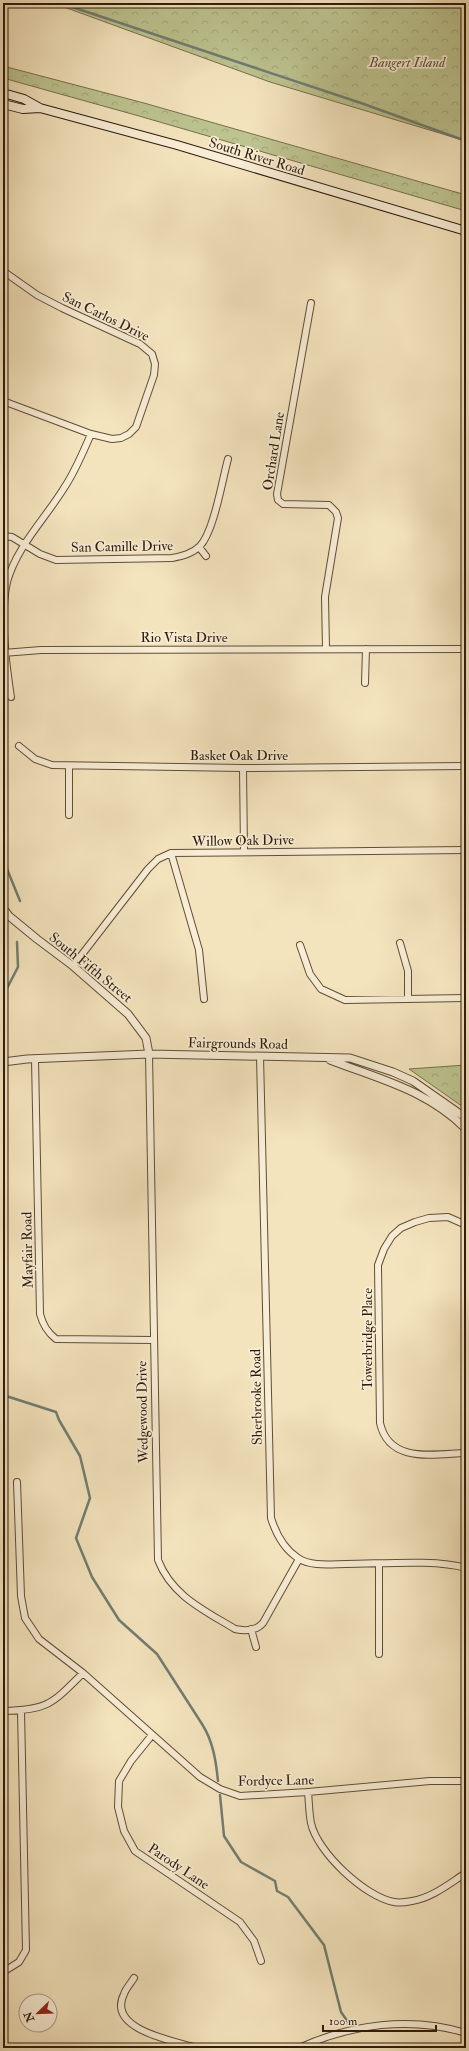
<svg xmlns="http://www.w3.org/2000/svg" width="469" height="2051" font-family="'IM FELL Double Pica',serif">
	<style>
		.park { fill: url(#park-crowns); stroke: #76704e }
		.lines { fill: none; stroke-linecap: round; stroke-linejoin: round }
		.stream { stroke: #707d71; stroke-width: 2.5 }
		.minor-casing { stroke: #604d38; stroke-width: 8 }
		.tertiary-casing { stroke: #604d38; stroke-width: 9 }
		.secondary-casing { stroke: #2f1b0c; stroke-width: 10 }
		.minor { stroke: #f8edd5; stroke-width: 6 }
		.tertiary { stroke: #f8edd5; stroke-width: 7 }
		.secondary { stroke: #f8edd5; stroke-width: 8 }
		.labels { text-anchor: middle; stroke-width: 3.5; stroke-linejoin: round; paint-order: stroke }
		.park-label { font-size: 14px; font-style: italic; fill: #5a4e34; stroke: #f8edd5 }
		.street-label { font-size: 14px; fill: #2f1b0c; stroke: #f8edd5 }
	</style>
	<defs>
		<pattern id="park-crowns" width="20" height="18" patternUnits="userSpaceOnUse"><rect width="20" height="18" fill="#bdc490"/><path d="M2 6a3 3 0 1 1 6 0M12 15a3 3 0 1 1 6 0" fill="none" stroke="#a3a87b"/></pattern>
	</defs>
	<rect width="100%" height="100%" fill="#f4e4be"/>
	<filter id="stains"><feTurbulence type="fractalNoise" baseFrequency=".005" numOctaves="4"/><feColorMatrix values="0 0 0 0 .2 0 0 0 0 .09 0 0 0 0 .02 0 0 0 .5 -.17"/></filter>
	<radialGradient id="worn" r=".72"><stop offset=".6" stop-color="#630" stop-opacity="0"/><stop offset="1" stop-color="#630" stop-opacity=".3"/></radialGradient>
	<path class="park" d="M 53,3 L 466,3 L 466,141 L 270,82 Z
		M 3,66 L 144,103 L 466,195 L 466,211 L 139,116 L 3,78 Z
		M 466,1065 L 466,1109 L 409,1069 Z"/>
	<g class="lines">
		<path class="stream" d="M 60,3 L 361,103 L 466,141
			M 3,859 L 20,901
			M 3,996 L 18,967 L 17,942
			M 3,1395 L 56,1412 L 59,1420 L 80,1456 L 90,1498 L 76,1538 L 92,1577 L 119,1620 L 157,1654 L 202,1724 C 213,1741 216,1761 218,1781
			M 220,1795 L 224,1836 L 241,1862 L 275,1881 L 277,1891 L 288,1897 L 324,1945 L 341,2012 L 350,2025"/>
		<g class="minor-casing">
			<path id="minor" d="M 3,271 L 37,295 L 62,308 L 140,344 L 152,354 L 155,364 L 154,375 L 136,427 L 129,434 L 121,438 L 112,439 L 91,434 L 3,401
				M 311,303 L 277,494 L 278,500 L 283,504 L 329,505 L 336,512 L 338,518 L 325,597 L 326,649
				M 3,536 L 12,537 L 40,554 L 56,560 L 172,558 C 182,556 192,554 200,546 C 214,531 222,481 228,459
				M 199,547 L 206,556
				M 3,653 L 41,650 L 466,649
				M 365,683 L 366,649
				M 11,697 C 6,665 0,613 7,582 C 17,546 45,519 64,488 C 75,472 83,452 91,434
				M 19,746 L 35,759 L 52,765 L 243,768 L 466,766
				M 69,766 L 69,815
				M 243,768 L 244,852
				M 171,853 L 199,950 L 204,999
				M 400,943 L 408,971 L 408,999
				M 300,945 L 310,974 L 321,989 L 345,1000 L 466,998
				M 73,966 L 148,869 L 158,859 L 171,853 L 466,850
				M 149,1054 L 158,1560 C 172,1596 204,1610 235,1629 C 244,1631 256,1631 263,1623 L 299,1559
				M 260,1056 L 271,1518 C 276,1534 284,1549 298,1558 C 311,1567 332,1564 346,1564 C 381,1564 435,1559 466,1568
				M 35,1059 L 40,1314 C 43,1325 47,1332 56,1339 L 153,1340
				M 466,1225 L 448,1217 L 429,1218 L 415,1222 L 401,1228 L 392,1236 L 384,1249 L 378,1265 L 380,1423 C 389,1464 434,1454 466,1453
				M 17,1482 L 21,1596 L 25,1618 L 39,1639 L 83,1673 L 200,1777 L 220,1789 L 240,1796 L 308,1792 L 430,1781 L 466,1781
				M 379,1564 L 379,1654
				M 251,1629 L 256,1647
				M 3,1711 C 48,1710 52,1704 83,1673
				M 152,1735 L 131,1761 L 119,1781 L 118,1807 L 124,1831 L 135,1851 L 240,1922 L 254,1941 L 261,1961
				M 308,1792 C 309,1802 309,1813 311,1823 C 317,1852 365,1897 394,1902 C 399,1903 407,1902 412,1901 C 432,1898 450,1883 466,1873
				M 3,1972 L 19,1962 L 26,1950 L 21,1711
				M 134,1978 C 131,1983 126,1988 124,1994 C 106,2030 175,2041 197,2048
				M 299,2048 C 351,2024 411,2016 466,2033"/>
		</g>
		<g class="tertiary-casing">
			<path id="tertiary" d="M 3,908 L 9,916 L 37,939 L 73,966 L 128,1014 L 146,1038 L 149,1054
				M 330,1060 C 379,1079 427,1090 466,1129
				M 3,1062 L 27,1059 L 149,1054 L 350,1058 L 393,1072 L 413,1081 L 466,1118"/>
		</g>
		<g class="secondary-casing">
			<path id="secondary" d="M 3,93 L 24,99 L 40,108 L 177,145 L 466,231
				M 3,104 L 23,109 L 40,108"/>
		</g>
		<use href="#minor" class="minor"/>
		<use href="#tertiary" class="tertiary"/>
		<use href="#secondary" class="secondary"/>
	</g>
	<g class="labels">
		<g class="park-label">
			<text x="407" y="67">Bangert Island</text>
		</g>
		<g class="street-label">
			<text transform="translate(257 156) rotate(17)" y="5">South River Road</text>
			<text transform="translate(106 316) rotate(26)" y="5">San Carlos Drive</text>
			<text transform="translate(273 451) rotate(-81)" y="5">Orchard Lane</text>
			<text transform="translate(122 546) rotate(-1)" y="5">San Camille Drive</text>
			<text x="184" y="642">Rio Vista Drive</text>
			<text x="239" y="760">Basket Oak Drive</text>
			<text transform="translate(243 840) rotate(-1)" y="5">Willow Oak Drive</text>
			<text transform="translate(91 967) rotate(39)" y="5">South Fifth Street</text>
			<text transform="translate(238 1043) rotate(1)" y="5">Fairgrounds Road</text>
			<text transform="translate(27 1250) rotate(-91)" y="5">Mayfair Road</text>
			<text transform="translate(367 1339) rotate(-90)" y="5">Towerbridge Place</text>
			<text transform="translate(256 1397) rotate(-91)" y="5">Sherbrooke Road</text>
			<text transform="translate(142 1412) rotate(-91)" y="5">Wedgewood Drive</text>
			<text transform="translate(276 1780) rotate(-1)" y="5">Fordyce Lane</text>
			<text transform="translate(179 1866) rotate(34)" y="5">Parody Lane</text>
		</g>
	</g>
	<rect width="469" height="2051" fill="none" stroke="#f4e4be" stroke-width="16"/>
	<rect x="4" y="4" width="461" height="2043" fill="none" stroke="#2f1b0c" stroke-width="2"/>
	<rect x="8" y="8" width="453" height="2035" fill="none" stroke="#2f1b0c"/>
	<g transform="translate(38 2013) rotate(247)"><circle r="19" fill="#f8edd5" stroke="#a89985"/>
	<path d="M0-3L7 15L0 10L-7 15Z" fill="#8f2418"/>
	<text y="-6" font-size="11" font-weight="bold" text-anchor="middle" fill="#2f1b0c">N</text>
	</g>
	<path d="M323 2025v6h113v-6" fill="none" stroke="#2f1b0c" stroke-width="2"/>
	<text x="329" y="2025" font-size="12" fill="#2f1b0c" stroke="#f8edd5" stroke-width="3" paint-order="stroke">100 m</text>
	<rect width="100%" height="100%" filter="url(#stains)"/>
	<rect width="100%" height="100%" fill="url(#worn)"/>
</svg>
